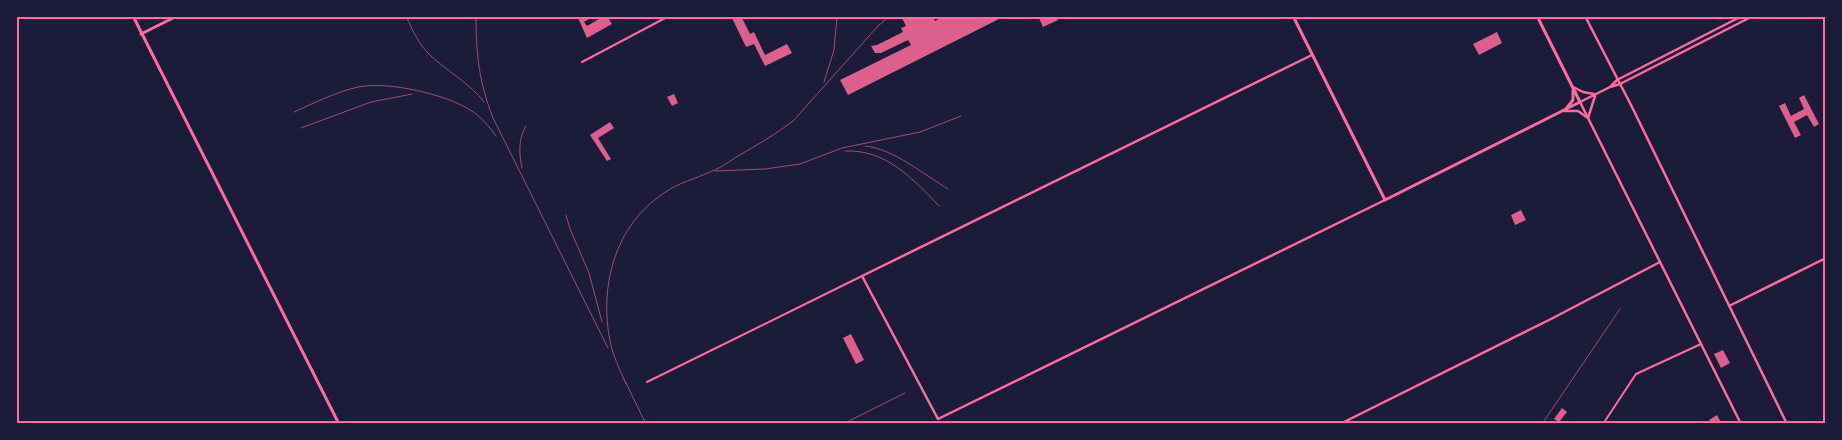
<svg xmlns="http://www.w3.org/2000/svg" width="1842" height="440" font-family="'Alegreya Sans',sans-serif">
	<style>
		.building { fill: #dd5f8e }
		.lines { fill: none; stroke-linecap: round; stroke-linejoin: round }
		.minor { stroke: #ff6b9d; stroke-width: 2 }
		.tertiary { stroke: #ff6b9d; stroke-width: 2.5 }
		.secondary { stroke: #ff6b9d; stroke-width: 2.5 }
		.primary { stroke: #ff6b9d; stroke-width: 3 }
		.rail { stroke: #a44b75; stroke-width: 1 }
		.neatline { fill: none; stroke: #ff6b9d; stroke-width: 2 }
	</style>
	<rect width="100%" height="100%" fill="#1b1b3a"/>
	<path class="building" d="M 582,16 L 594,16 L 584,22 L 587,26 L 604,16 L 607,16 L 612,24 L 587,38 L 578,18 Z
		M 731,16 L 741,16 L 750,34 L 754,32 L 765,55 L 787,44 L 792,53 L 765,66 L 754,44 L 746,47 Z
		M 901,16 L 933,16 L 935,21 L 944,16 L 1001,18 L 848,95 L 840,80 L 911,45 L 908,40 L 881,53 L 875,53 L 871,46 L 877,45 L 903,32 L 901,28 L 906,26 Z
		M 1038,16 L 1056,16 L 1058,20 L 1043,27 Z
		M 1497,32 L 1502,43 L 1479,55 L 1473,44 Z
		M 674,94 L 678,103 L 672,106 L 667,97 Z
		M 1804,95 L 1819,124 L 1814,127 L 1807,115 L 1794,122 L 1801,135 L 1795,138 L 1779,106 L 1785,103 L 1791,116 L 1804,109 L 1799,98 Z
		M 610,122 L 614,128 L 598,138 L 611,159 L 607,161 L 590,135 Z
		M 1521,210 L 1526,220 L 1515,225 L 1511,215 Z
		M 851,334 L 864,360 L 856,364 L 843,338 Z
		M 1723,350 L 1730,363 L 1721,368 L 1714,354 Z
		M 1562,408 L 1567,412 L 1559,422 L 1554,419 Z
		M 1717,415 L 1722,424 L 1711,424 L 1709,420 Z"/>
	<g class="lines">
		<path class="minor" d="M 582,62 L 669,16
			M 647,382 L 862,276
			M 1603,424 L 1636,374 L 1701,344"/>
		<path class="tertiary" d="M 1312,55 L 862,276 L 938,419 L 1385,200
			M 1729,306 L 1826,258
			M 1340,424 L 1551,319 L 1660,262"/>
		<path class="secondary" d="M 1585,16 L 1632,107 L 1787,424
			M 1611,86 L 1617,80 L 1742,16
			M 1573,87 L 1583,92 L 1594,94
			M 1564,111 L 1578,111 L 1588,118 L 1595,96
			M 1741,424 L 1580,102 L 1610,87 L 1620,84 L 1753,16"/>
		<path class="primary" d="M 133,16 L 339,424
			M 1293,16 L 1385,200 L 1580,102 L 1537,16
			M 141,34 L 177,16
			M 1566,109 L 1573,100 L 1573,90"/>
		<path class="rail" d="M 406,16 C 413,31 419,45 431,56 C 448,72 470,83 484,102
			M 476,16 C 476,54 479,82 493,118 L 608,348
			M 824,82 L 834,50 L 837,16
			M 294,112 C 314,103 336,92 358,87 C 388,81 446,94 472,111 C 482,118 489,126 496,136
			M 301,128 L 371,102 L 412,94
			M 865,146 C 892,148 925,175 948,189
			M 845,151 C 886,149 913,179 939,206
			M 522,168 C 519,154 518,139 526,126
			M 715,171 L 765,169 L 800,164 L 842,148 L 920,132 L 961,116
			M 566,215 L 570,229 L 589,273 L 602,322
			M 624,379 L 646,424
			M 626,384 C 620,370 613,356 610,341 C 599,286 615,225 664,193 C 679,182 696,179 712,171 C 721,168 730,161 738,156 C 757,145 776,134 793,121 L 878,26 L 890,16
			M 843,424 L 905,393
			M 1542,424 L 1620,309"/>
	</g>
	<rect width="1842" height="440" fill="none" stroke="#1b1b3a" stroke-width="35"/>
	<rect x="18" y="18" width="1806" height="404" class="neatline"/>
</svg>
